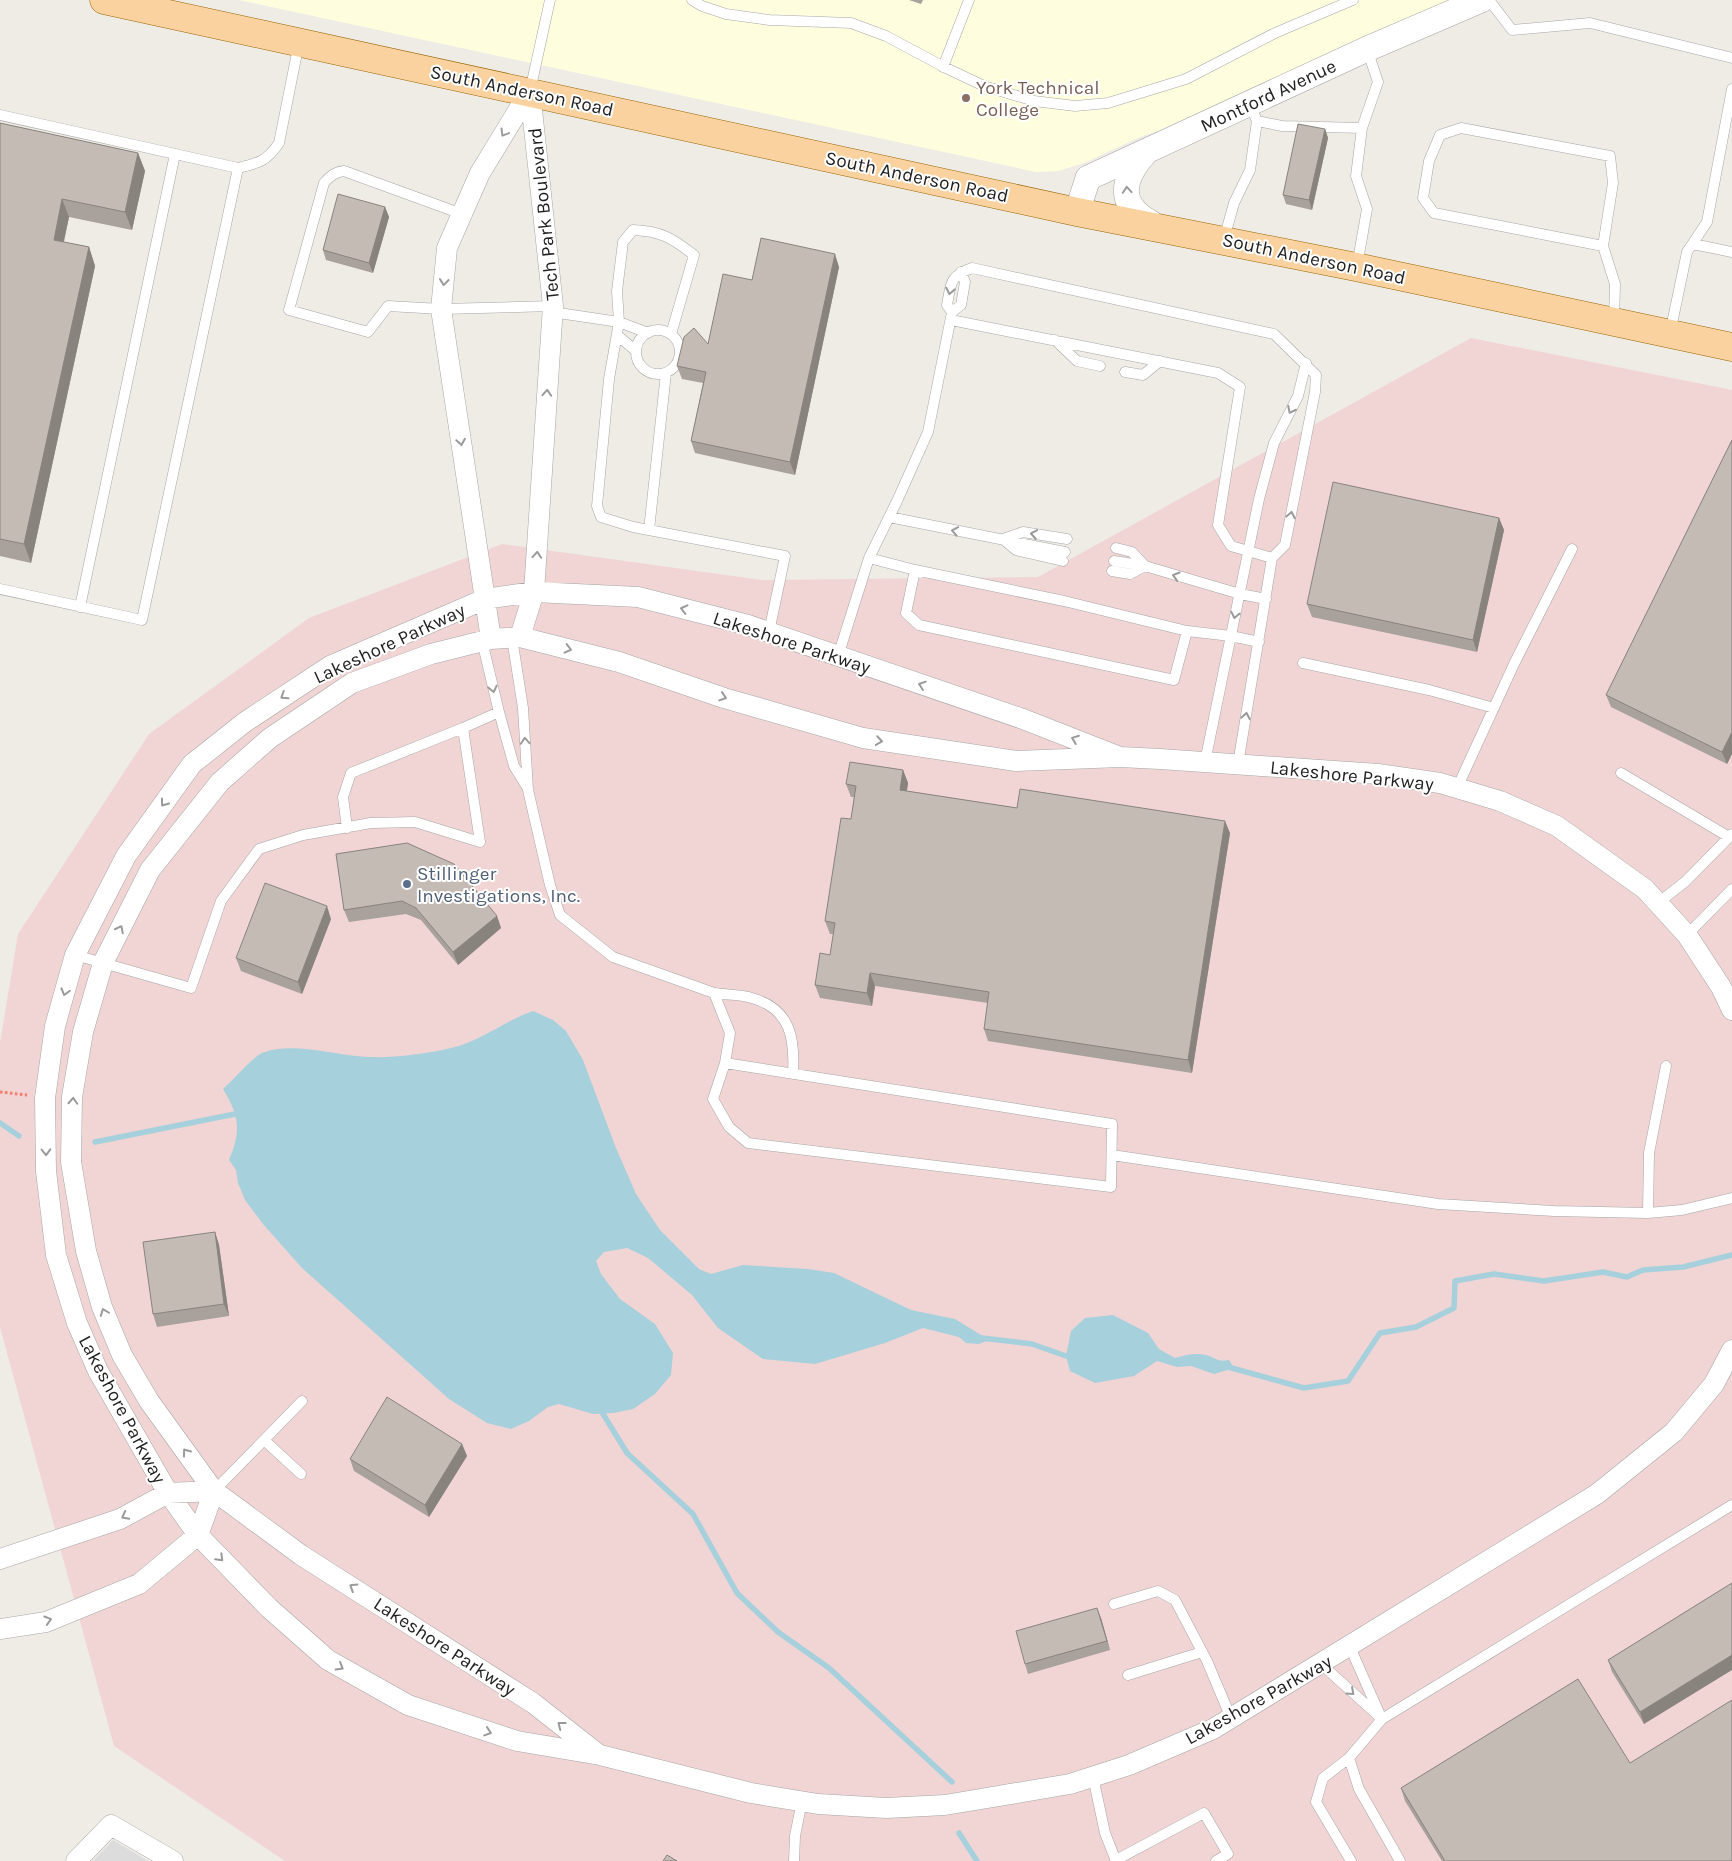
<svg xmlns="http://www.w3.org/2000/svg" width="1732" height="1861" font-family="Karla,sans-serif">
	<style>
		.residential { fill: #dddcdc }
		.commercial { fill: #f0d5d4 }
		.education { fill: #fefedf }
		.water { fill: #a6d0dc }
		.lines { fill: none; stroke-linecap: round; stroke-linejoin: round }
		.stream { stroke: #a6d0dc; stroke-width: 5.5 }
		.service-casing { stroke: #a6a6a6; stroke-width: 11 }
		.minor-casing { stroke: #a6a6a6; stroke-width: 21 }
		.tertiary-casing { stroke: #a6a6a6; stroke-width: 26 }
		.primary-casing { stroke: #976402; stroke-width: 29 }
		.path { stroke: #f77a6e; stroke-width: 3; stroke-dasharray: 2.5 2.5; stroke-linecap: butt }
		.service { stroke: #fff; stroke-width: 10 }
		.minor { stroke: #fff; stroke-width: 20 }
		.tertiary { stroke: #fff; stroke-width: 25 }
		.primary { stroke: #fad29f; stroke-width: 28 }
		.wall { fill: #a9a19b }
		.shaded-wall { fill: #89837e }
		.building { fill: #c4bbb4; stroke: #89837e }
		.oneway { stroke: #9a9a9a }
		.education-dot { fill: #8d6e63; stroke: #fff; stroke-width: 2 }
		.service-dot { fill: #5c6f8a; stroke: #fff; stroke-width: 2 }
		.labels { text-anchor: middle; stroke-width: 4; stroke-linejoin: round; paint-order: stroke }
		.education-label { font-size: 19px; fill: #785e54; stroke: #fff; text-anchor: start }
		.street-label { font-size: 19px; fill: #1f1f1f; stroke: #fff }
		.service-label { font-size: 19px; fill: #4e5e75; stroke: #fff; text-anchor: start }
	</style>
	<rect width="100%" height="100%" fill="#efece5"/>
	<path class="residential" d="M 113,1840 L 148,1861 L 93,1861 Z"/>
	<path class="commercial" d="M 1471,338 L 1732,390 L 1732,1861 L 285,1861 L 114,1746 L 0,1327 L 0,1043 L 18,934 L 149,734 L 309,618 L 502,544 L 762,580 L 1038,577 Z"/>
	<path class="education" d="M 239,0 L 1450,0 L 1197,118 L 1140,137 L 1084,163 L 1058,171 L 1036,172 Z"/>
	<path class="water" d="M 533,1011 L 553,1020 L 566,1031 L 583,1060 L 616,1148 L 636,1194 L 660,1230 L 699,1269 L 711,1274 L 743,1265 L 808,1269 L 834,1273 L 911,1310 L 955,1319 L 989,1340 L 979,1344 L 966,1343 L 959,1337 L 923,1328 L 885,1343 L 815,1364 L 763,1359 L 718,1328 L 692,1295 L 648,1258 L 627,1248 L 604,1252 L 596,1261 L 601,1274 L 620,1299 L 655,1324 L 673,1353 L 671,1375 L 655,1394 L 633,1409 L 613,1413 L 593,1414 L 559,1404 L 548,1407 L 529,1421 L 511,1429 L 487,1423 L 449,1399 L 302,1268 L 263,1224 L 245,1200 L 238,1183 L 236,1170 L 229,1160 C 241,1131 240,1117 223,1089 C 232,1081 253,1057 262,1053 C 293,1041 335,1056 368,1057 C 394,1058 425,1054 451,1048 C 481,1041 504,1021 533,1011 Z
		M 1113,1315 L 1148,1333 L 1159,1349 L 1175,1358 C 1186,1355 1197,1352 1209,1356 C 1217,1359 1219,1362 1229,1360 L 1234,1368 L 1214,1374 L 1191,1366 L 1177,1367 L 1157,1361 L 1134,1376 L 1095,1383 L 1070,1371 L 1066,1356 L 1071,1331 L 1085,1318 Z"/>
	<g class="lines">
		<path class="stream" d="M 0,1123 L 19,1136
			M 95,1142 L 235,1114 L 240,1116
			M 982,1338 L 1032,1344 L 1066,1356 L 1073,1355
			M 1228,1367 L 1304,1388 L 1348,1381 L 1380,1333 L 1416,1327 L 1454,1308 L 1455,1281 L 1494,1274 L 1544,1281 L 1603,1272 L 1627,1277 L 1643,1270 L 1683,1267 L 1732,1255
			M 600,1409 L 627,1453 L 693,1514 L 737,1593 L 778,1632 L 829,1668 L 952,1782
			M 959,1833 L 977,1861"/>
		<g class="service-casing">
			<path id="service" d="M 692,0 L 702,6 L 726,14 L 769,20 L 851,23 L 886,36 L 946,68 L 984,86 L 1034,101 L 1075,106 L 1108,103 L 1186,79 L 1275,33 L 1353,0
				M 1489,0 L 1512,30 L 1590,23 L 1732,58
				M 943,67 L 969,0
				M 530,91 L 550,0
				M 0,115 L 238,168
				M 1257,121 L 1282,126 L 1362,128 L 1378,82 L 1367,49
				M 462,214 L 344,171 C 335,172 330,176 324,183 L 289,310 L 368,332 L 388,306 L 441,309 L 553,306
				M 1224,239 L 1234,203 L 1250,170 L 1257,121 L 1254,114
				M 1693,244 L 1732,252
				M 1603,246 L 1613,183 L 1610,156 L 1461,128 L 1440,135 L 1429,161 L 1423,198 L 1434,213 L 1603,246 L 1615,284 L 1614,321
				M 1357,266 L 1367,209 L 1356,176 L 1362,128
				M 552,312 L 619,322 L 609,379 L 597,506 L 601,517 L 633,527 L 785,556 L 769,632
				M 952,312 L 947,305 C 951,284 949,276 972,268 L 1274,334 L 1316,375 L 1315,392 L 1285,545 L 1272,558 L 1238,764
				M 951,320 L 1218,373 L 1240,387 L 1218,525 L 1231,546 L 1272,558
				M636 352a22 22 0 1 1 44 0a22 22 0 1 1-44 0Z
				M 648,333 L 619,322 L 617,291 L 623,242 L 633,230 C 661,231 672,238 694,255 L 671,334
				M 1670,333 L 1687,252 L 1707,222 L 1732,89
				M 617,335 L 636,351
				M 1055,340 L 1077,361 L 1100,366
				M 1125,372 L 1143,375 L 1160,361
				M 889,517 L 1065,552
				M 649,530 L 666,373
				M 1003,539 L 1023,532 L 1067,539
				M 1005,541 L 1016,550 L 1063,561
				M 1116,548 L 1132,552 L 1145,566
				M 869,558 L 915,570
				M 1114,561 L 1145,566
				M 1112,571 L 1130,574 L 1145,566 L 1240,594 L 1266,599
				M 0,589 L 142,620 L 238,168 C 259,163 267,161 279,143 L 299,43
				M 80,607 L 175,154
				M 1187,631 L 1174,680 L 919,625 L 906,613 L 915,570 L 1064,601 L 1187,631 L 1231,636 L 1259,642
				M 512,638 L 523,708 L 528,790 L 550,885 L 560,915 L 613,957 L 714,993 L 730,1033 L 725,1063 L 1112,1124 L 1111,1187 L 748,1143 L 729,1127 L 713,1099 L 725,1063
				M 482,641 L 499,712 L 514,766 L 527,787
				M 838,656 L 869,558 L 897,501 L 928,432 L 952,312 L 961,305 L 965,282 L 961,272
				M 1303,663 L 1429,690 L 1494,708
				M 1205,762 L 1259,499 L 1274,443 L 1298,396 L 1306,363
				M 1621,773 L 1729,837
				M 1457,788 L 1514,664 L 1572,549
				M 347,828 L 343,797 L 351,773 L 463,728 L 499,712
				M 1658,903 L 1686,881 L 1732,834
				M 1687,935 L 1732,889
				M 75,955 L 191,988 L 221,901 L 259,849 L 303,835 L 371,823 L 415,822 L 480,842 L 463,728
				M 714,993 C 726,995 740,994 752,998 C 791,1009 795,1039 793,1074
				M 1112,1155 L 1438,1204 L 1554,1211 L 1648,1213 L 1682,1210 L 1732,1198
				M 1648,1213 L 1649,1153 L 1666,1066
				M 264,1440 L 302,1401
				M 214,1491 L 264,1440 L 301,1474
				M 1114,1604 L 1158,1591 L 1175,1600 L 1207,1661 L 1231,1718
				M 1350,1647 L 1380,1715
				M 1321,1664 L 1382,1719
				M 1128,1675 L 1202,1652
				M 1349,1758 L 1359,1789 L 1400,1861
				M 1093,1777 L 1105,1833 L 1116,1861
				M 1116,1860 L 1204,1813 L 1228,1854 L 1216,1861
				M 794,1861 L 795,1836 L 802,1801
				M 1351,1861 L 1316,1802 L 1323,1778 L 1349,1758 L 1382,1719 L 1732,1505"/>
		</g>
		<g class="minor-casing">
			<path id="minor" d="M 520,637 L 534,592 L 553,306 L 530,91
				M 491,639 L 441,309 L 447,248 L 480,173 L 530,91
				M 1120,757 L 1023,719 L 748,625 L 638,597 L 534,592 L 485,599 L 330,666 L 245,722 L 192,764 L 126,856 L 75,955 L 55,1026 L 45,1098 L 46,1171 L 56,1255 L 77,1323 L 98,1371 L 168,1493 L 198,1535 L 269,1608 L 328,1660 L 408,1705 L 517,1741 L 600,1755 L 751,1793 L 818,1804 L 886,1808 L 945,1805 L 1070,1784 L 1129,1765 L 1213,1729 L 1597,1494 L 1674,1432 L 1714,1384 L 1732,1350
				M 0,1559 L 120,1519 L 168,1493 L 214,1491
				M 0,1629 L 46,1622 L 139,1584 L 198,1535 L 214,1491
				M 598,1754 L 533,1703 L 301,1555 L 214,1491 L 149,1401 L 122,1355 L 102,1307 L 86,1251 L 71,1162 L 72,1097 L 83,1032 L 103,963 L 150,870 L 220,782 L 270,738 L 352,683 L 431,654 L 491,639 L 520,637 L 619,662 L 724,698 L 863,738 L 1016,761 L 1120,757 L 1160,759 L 1378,774 L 1440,783 L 1500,801 L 1557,826 L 1645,889 L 1687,935 L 1721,987 L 1732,1010
				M 76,1861 L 111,1825 L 173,1861"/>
		</g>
		<g class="tertiary-casing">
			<path id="tertiary" d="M 1146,152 C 1123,177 1115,204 1151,223 L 1151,225
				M 1077,212 L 1088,178 L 1367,49 L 1481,0"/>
		</g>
		<g class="primary-casing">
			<path id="primary" d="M 104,0 L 1077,212 L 1356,267 L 1732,347"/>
		</g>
		<path class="path" d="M 0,1092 L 27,1095"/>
		<use href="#service" class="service"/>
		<use href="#minor" class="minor"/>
		<use href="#tertiary" class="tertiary"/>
		<use href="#primary" class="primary"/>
	</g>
	<path class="wall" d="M 909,0 L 923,0 L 921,4 Z
		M 0,123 L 138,153 L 145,171 L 132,230 L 69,217 L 64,242 L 89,247 L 95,266 L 31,563 L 0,556 Z
		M 1325,129 L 1328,138 L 1312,210 L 1286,204 L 1283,195 Z
		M 385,207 L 389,217 L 373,273 L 326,260 L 323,250 Z
		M 839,267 L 795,475 L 695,453 L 691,441 L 703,383 L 682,379 L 677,366 L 708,344 L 752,280 Z
		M 1732,440 L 1732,754 L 1727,764 L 1611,707 L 1606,695 Z
		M 1499,518 L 1504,530 L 1477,652 L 1312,617 L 1307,604 Z
		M 903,770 L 908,783 L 907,791 L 1017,808 L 1230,833 L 1192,1073 L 988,1041 L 984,1029 L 988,1003 L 875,986 L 872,1006 L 820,998 L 815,985 L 830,955 L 834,934 L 830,934 L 825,921 L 851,819 L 854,797 L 851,797 L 846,784 Z
		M 336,854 L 497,916 L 501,928 L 458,965 L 421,920 L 406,914 L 349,922 L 344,910 Z
		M 331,919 L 302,994 L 241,971 L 236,958 Z
		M 215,1232 L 219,1245 L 229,1316 L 157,1327 L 153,1314 Z
		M 462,1444 L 467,1456 L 429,1517 L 354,1471 L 350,1459 Z
		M 1732,1583 L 1644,1724 L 1612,1672 L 1608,1660 Z
		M 1101,1618 L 1110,1650 L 1028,1674 L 1025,1664 Z
		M 1630,1763 L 1732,1861 L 1442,1861 L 1405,1801 L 1401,1788 Z"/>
	<path class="shaded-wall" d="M 1325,129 L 1328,138 L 1312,210 L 1309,200 Z
		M 138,153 L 145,171 L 132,230 L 125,212 Z
		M 62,199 L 69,217 L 60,258 L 54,240 Z
		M 385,207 L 389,217 L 373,273 L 369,263 Z
		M 89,247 L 95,266 L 31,563 L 24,544 Z
		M 835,254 L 839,267 L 795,475 L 790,462 Z
		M 1499,518 L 1504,530 L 1477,652 L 1473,640 Z
		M 1732,732 L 1732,754 L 1727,764 L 1722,752 Z
		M 903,770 L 908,783 L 905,802 L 900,790 Z
		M 1225,821 L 1230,833 L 1192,1073 L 1188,1060 Z
		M 327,906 L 331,919 L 302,994 L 298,982 Z
		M 497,916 L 501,928 L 458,965 L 453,952 Z
		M 870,973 L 875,986 L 872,1006 L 867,993 Z
		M 215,1232 L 219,1245 L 229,1316 L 224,1304 Z
		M 462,1444 L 467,1456 L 429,1517 L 425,1505 Z
		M 1097,1608 L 1101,1618 L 1110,1650 L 1107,1641 Z
		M 1732,1655 L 1732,1670 L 1644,1724 L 1640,1712 Z"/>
	<path class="building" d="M 0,123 L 138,153 L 125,212 L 62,199 L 54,240 L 89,247 L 24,544 L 0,539 Z
		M 1298,124 L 1325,129 L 1309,200 L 1283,195 Z
		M 338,194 L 385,207 L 369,263 L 323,250 Z
		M 761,238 L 835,254 L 790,462 L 691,441 L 706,372 L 677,366 L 684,337 L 694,328 L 708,344 L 723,274 L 752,280 Z
		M 1732,440 L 1732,732 L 1722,752 L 1606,695 Z
		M 1333,482 L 1499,518 L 1473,640 L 1307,604 Z
		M 850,762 L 903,770 L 900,790 L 1017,808 L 1020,789 L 1225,821 L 1188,1060 L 984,1029 L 989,992 L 870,973 L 867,993 L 815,985 L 820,953 L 830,955 L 835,923 L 825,921 L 841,818 L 851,819 L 856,786 L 846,784 Z
		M 407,843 L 454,864 L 497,916 L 453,952 L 416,908 L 402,901 L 344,910 L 336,854 Z
		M 265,883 L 327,906 L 298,982 L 236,958 Z
		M 215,1232 L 224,1304 L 153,1314 L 143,1242 Z
		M 387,1397 L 462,1444 L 425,1505 L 350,1459 Z
		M 1732,1583 L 1732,1655 L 1640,1712 L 1608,1660 Z
		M 1097,1608 L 1107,1641 L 1025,1664 L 1016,1631 Z
		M 1578,1679 L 1630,1763 L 1732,1700 L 1732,1861 L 1445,1861 L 1401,1788 Z
		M 667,1855 L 677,1861 L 663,1861 Z"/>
	<defs><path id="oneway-chevron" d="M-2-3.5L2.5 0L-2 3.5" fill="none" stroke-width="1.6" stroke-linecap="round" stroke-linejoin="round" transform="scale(1.25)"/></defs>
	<g class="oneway">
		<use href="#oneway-chevron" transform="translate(504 133) rotate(121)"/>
		<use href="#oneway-chevron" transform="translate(1127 190) rotate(-94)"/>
		<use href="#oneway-chevron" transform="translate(444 282) rotate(96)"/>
		<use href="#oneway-chevron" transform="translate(950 291) rotate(101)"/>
		<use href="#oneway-chevron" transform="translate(547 393) rotate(-86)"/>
		<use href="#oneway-chevron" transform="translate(1291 410) rotate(117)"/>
		<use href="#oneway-chevron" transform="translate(461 442) rotate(81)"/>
		<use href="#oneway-chevron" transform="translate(1291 515) rotate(-79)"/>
		<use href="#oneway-chevron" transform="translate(955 531) rotate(-169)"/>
		<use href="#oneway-chevron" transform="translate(1034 534) rotate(-170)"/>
		<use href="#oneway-chevron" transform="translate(537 555) rotate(-86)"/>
		<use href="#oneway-chevron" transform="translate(1176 576) rotate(-164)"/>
		<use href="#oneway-chevron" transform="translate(684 609) rotate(-166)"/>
		<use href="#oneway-chevron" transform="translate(1235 615) rotate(102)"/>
		<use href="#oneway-chevron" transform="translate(568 649) rotate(14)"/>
		<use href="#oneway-chevron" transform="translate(922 685) rotate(-161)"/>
		<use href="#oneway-chevron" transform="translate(493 689) rotate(77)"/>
		<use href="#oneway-chevron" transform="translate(284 696) rotate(147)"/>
		<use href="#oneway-chevron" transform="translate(723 697) rotate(18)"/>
		<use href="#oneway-chevron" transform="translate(1246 716) rotate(-80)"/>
		<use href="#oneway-chevron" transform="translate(1075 739) rotate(-159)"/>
		<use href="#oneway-chevron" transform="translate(525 741) rotate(-94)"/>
		<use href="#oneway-chevron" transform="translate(879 741) rotate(9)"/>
		<use href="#oneway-chevron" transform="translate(164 803) rotate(126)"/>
		<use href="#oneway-chevron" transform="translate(120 929) rotate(-63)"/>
		<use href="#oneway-chevron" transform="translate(65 992) rotate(106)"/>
		<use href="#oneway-chevron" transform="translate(73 1101) rotate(-87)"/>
		<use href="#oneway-chevron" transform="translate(46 1152) rotate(89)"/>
		<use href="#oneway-chevron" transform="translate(104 1312) rotate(-111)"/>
		<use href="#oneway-chevron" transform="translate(186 1452) rotate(-126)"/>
		<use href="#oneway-chevron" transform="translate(125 1516) rotate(153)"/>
		<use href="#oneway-chevron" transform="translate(220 1558) rotate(45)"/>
		<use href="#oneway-chevron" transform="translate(353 1587) rotate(-148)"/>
		<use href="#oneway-chevron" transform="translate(48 1620) rotate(-17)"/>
		<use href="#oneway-chevron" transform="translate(340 1667) rotate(30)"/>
		<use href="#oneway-chevron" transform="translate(1351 1692) rotate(42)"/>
		<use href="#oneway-chevron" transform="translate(561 1725) rotate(-142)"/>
		<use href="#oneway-chevron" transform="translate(488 1732) rotate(18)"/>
	</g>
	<circle class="education-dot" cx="966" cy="98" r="5"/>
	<circle class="service-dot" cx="407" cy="884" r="5"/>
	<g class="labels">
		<g class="education-label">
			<text x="976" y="94">York Technical<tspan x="976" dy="22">College</tspan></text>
		</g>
		<g class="street-label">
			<text transform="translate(522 90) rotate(12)" y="7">South Anderson Road</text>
			<text transform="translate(1268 95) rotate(-25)" y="7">Montford Avenue</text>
			<text transform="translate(917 176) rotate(12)" y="7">South Anderson Road</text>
			<text transform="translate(543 214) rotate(-96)" y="7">Tech Park Boulevard</text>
			<text transform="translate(1314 258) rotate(12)" y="7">South Anderson Road</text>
			<text transform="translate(792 642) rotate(18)" y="7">Lakeshore Parkway</text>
			<text transform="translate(389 643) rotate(-25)" y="7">Lakeshore Parkway</text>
			<text transform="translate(1352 775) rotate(6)" y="7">Lakeshore Parkway</text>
			<text transform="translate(123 1409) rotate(62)" y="7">Lakeshore Parkway</text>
			<text transform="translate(445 1646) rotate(33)" y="7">Lakeshore Parkway</text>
			<text transform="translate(1258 1699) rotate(-29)" y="7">Lakeshore Parkway</text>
		</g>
		<g class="service-label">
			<text x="417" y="880">Stillinger<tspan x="417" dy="22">Investigations, Inc.</tspan></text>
		</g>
	</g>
</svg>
